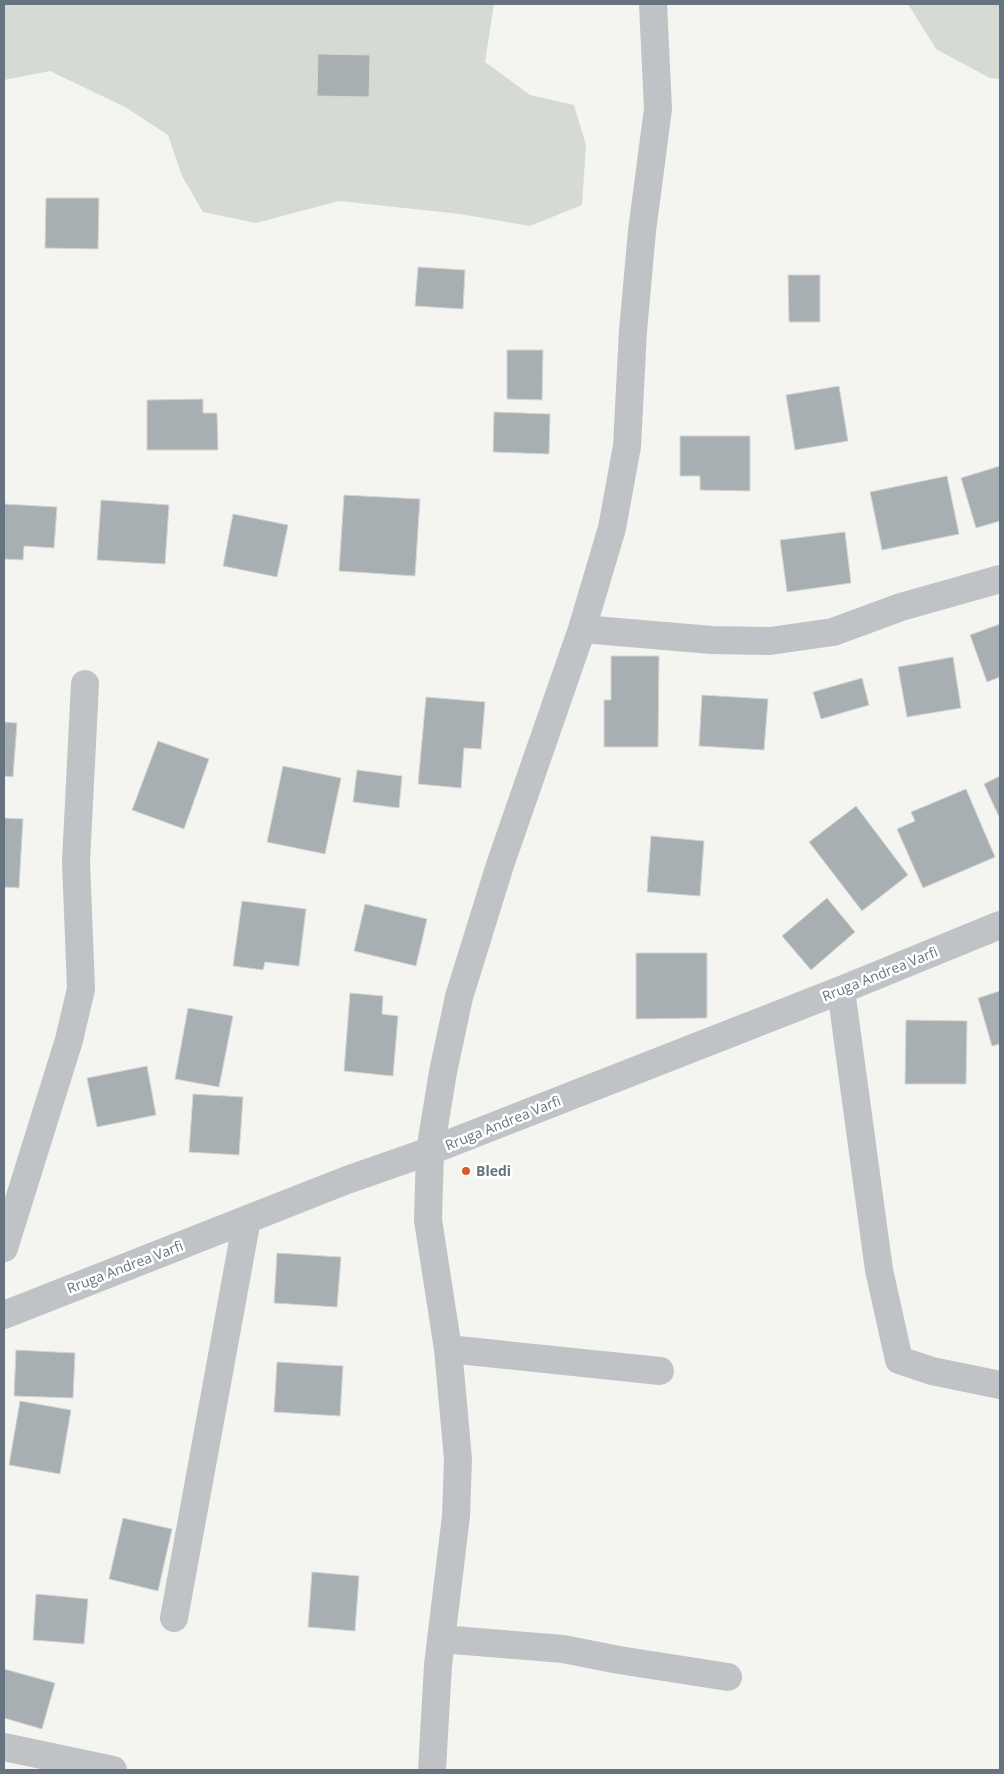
<svg xmlns="http://www.w3.org/2000/svg" width="1004" height="1774" font-family="'Open Sans',sans-serif">
	<style>
		.green { fill: #d5dbd2 }
		.building { fill: #a7afb3; stroke: #d5d6d3 }
		.lines { fill: none; stroke-linecap: round; stroke-linejoin: round }
		.street { stroke: #bfc3c6; stroke-width: 28 }
		.poi-dot { fill: #da562b; stroke: #fff; stroke-width: 2 }
		.labels { text-anchor: middle; stroke-width: 5; stroke-linejoin: round; paint-order: stroke }
		.street-label { font-size: 14px; fill: #657480; stroke: #fff }
		.poi-label { font-size: 14px; font-weight: bold; fill: #657480; stroke: #fff; text-anchor: start }
	</style>
	<rect width="100%" height="100%" fill="#f4f4f1"/>
	<path class="green" d="M 4,4 L 494,4 L 485,62 L 530,95 L 574,105 L 586,145 L 582,205 L 530,226 L 460,214 L 339,201 L 256,223 L 203,212 L 182,176 L 168,135 L 125,107 L 50,71 L 4,80 Z
		M 908,4 L 1000,4 L 1000,79 L 990,78 L 936,49 Z"/>
	<path class="building" d="M 318,54 L 370,55 L 369,97 L 317,96 Z
		M 46,198 L 99,198 L 98,249 L 45,248 Z
		M 418,267 L 465,270 L 463,309 L 415,306 Z
		M 788,275 L 820,275 L 820,322 L 789,322 Z
		M 507,350 L 543,350 L 542,400 L 507,399 Z
		M 839,386 L 848,441 L 795,450 L 786,395 Z
		M 203,399 L 203,413 L 217,413 L 218,450 L 147,450 L 147,400 Z
		M 494,412 L 550,414 L 549,454 L 493,452 Z
		M 680,436 L 750,436 L 750,491 L 700,490 L 700,476 L 680,476 Z
		M 1000,466 L 1000,521 L 976,528 L 961,478 Z
		M 947,476 L 959,534 L 882,550 L 870,492 Z
		M 344,495 L 420,499 L 415,576 L 339,571 Z
		M 101,500 L 169,505 L 165,564 L 97,560 Z
		M 4,504 L 57,507 L 54,548 L 24,546 L 23,560 L 4,559 Z
		M 233,514 L 288,525 L 277,577 L 223,566 Z
		M 845,532 L 851,583 L 787,592 L 780,540 Z
		M 1000,624 L 1000,677 L 987,682 L 970,635 Z
		M 611,656 L 659,656 L 658,747 L 604,747 L 604,700 L 611,700 Z
		M 953,657 L 961,708 L 907,717 L 898,667 Z
		M 862,678 L 869,705 L 821,719 L 813,692 Z
		M 702,695 L 768,699 L 764,750 L 699,746 Z
		M 426,697 L 485,702 L 481,749 L 464,748 L 461,788 L 418,784 Z
		M 4,722 L 17,723 L 13,777 L 4,776 Z
		M 158,741 L 209,759 L 184,829 L 132,810 Z
		M 283,766 L 341,778 L 325,854 L 267,842 Z
		M 357,770 L 402,776 L 399,808 L 353,802 Z
		M 1000,776 L 1000,819 L 984,784 Z
		M 966,789 L 995,857 L 923,888 L 897,829 L 915,821 L 911,812 Z
		M 856,806 L 908,875 L 862,911 L 809,842 Z
		M 4,818 L 23,819 L 19,888 L 4,887 Z
		M 651,836 L 704,841 L 700,896 L 647,892 Z
		M 827,898 L 855,932 L 811,970 L 782,936 Z
		M 242,901 L 306,909 L 299,966 L 265,962 L 263,970 L 233,966 Z
		M 365,904 L 427,919 L 416,966 L 354,951 Z
		M 636,953 L 707,953 L 707,1018 L 636,1019 Z
		M 1000,991 L 1000,1044 L 992,1046 L 978,998 Z
		M 350,993 L 383,996 L 382,1014 L 398,1016 L 393,1076 L 344,1071 Z
		M 188,1008 L 233,1016 L 219,1087 L 175,1079 Z
		M 906,1020 L 967,1021 L 966,1084 L 905,1084 Z
		M 147,1066 L 156,1115 L 97,1127 L 87,1078 Z
		M 193,1094 L 243,1097 L 239,1155 L 189,1152 Z
		M 277,1253 L 341,1257 L 337,1307 L 274,1303 Z
		M 16,1350 L 75,1353 L 73,1398 L 14,1396 Z
		M 277,1362 L 343,1366 L 340,1416 L 274,1412 Z
		M 20,1401 L 71,1410 L 60,1474 L 9,1465 Z
		M 123,1518 L 172,1529 L 158,1591 L 109,1579 Z
		M 312,1572 L 359,1576 L 355,1631 L 308,1627 Z
		M 36,1594 L 88,1599 L 84,1644 L 33,1640 Z
		M 4,1669 L 55,1683 L 42,1729 L 4,1718 Z"/>
	<g class="lines">
		<path class="street" d="M 582,629 L 712,640 L 770,641 L 833,632 L 901,607 L 1000,579
			M 841,990 L 879,1270 L 899,1360 L 932,1371 L 1000,1385
			M 4,1248 L 69,1040 L 81,989 L 76,862 L 85,684
			M 4,1315 L 347,1180 L 430,1151 L 841,990 L 1000,925
			M 448,1349 L 660,1371
			M 174,1618 L 247,1219
			M 441,1639 L 563,1649 L 619,1660 L 728,1677
			M 4,1747 L 113,1770
			M 432,1770 L 438,1665 L 456,1516 L 458,1459 L 448,1349 L 428,1220 L 430,1151 L 443,1072 L 459,997 L 500,865 L 582,629 L 612,528 L 627,446 L 633,331 L 642,231 L 658,109 L 653,4"/>
	</g>
	<circle class="poi-dot" cx="466" cy="1171" r="5"/>
	<g class="labels">
		<g class="street-label">
			<text transform="translate(880 974) rotate(-22)" y="5">Rruga Andrea Varfi</text>
			<text transform="translate(503 1123) rotate(-22)" y="5">Rruga Andrea Varfi</text>
			<text transform="translate(125 1267) rotate(-21)" y="5">Rruga Andrea Varfi</text>
		</g>
		<g class="poi-label">
			<text x="476" y="1176">Bledi</text>
		</g>
	</g>
	<rect width="1004" height="1774" fill="none" stroke="#657480" stroke-width="10"/>
</svg>
